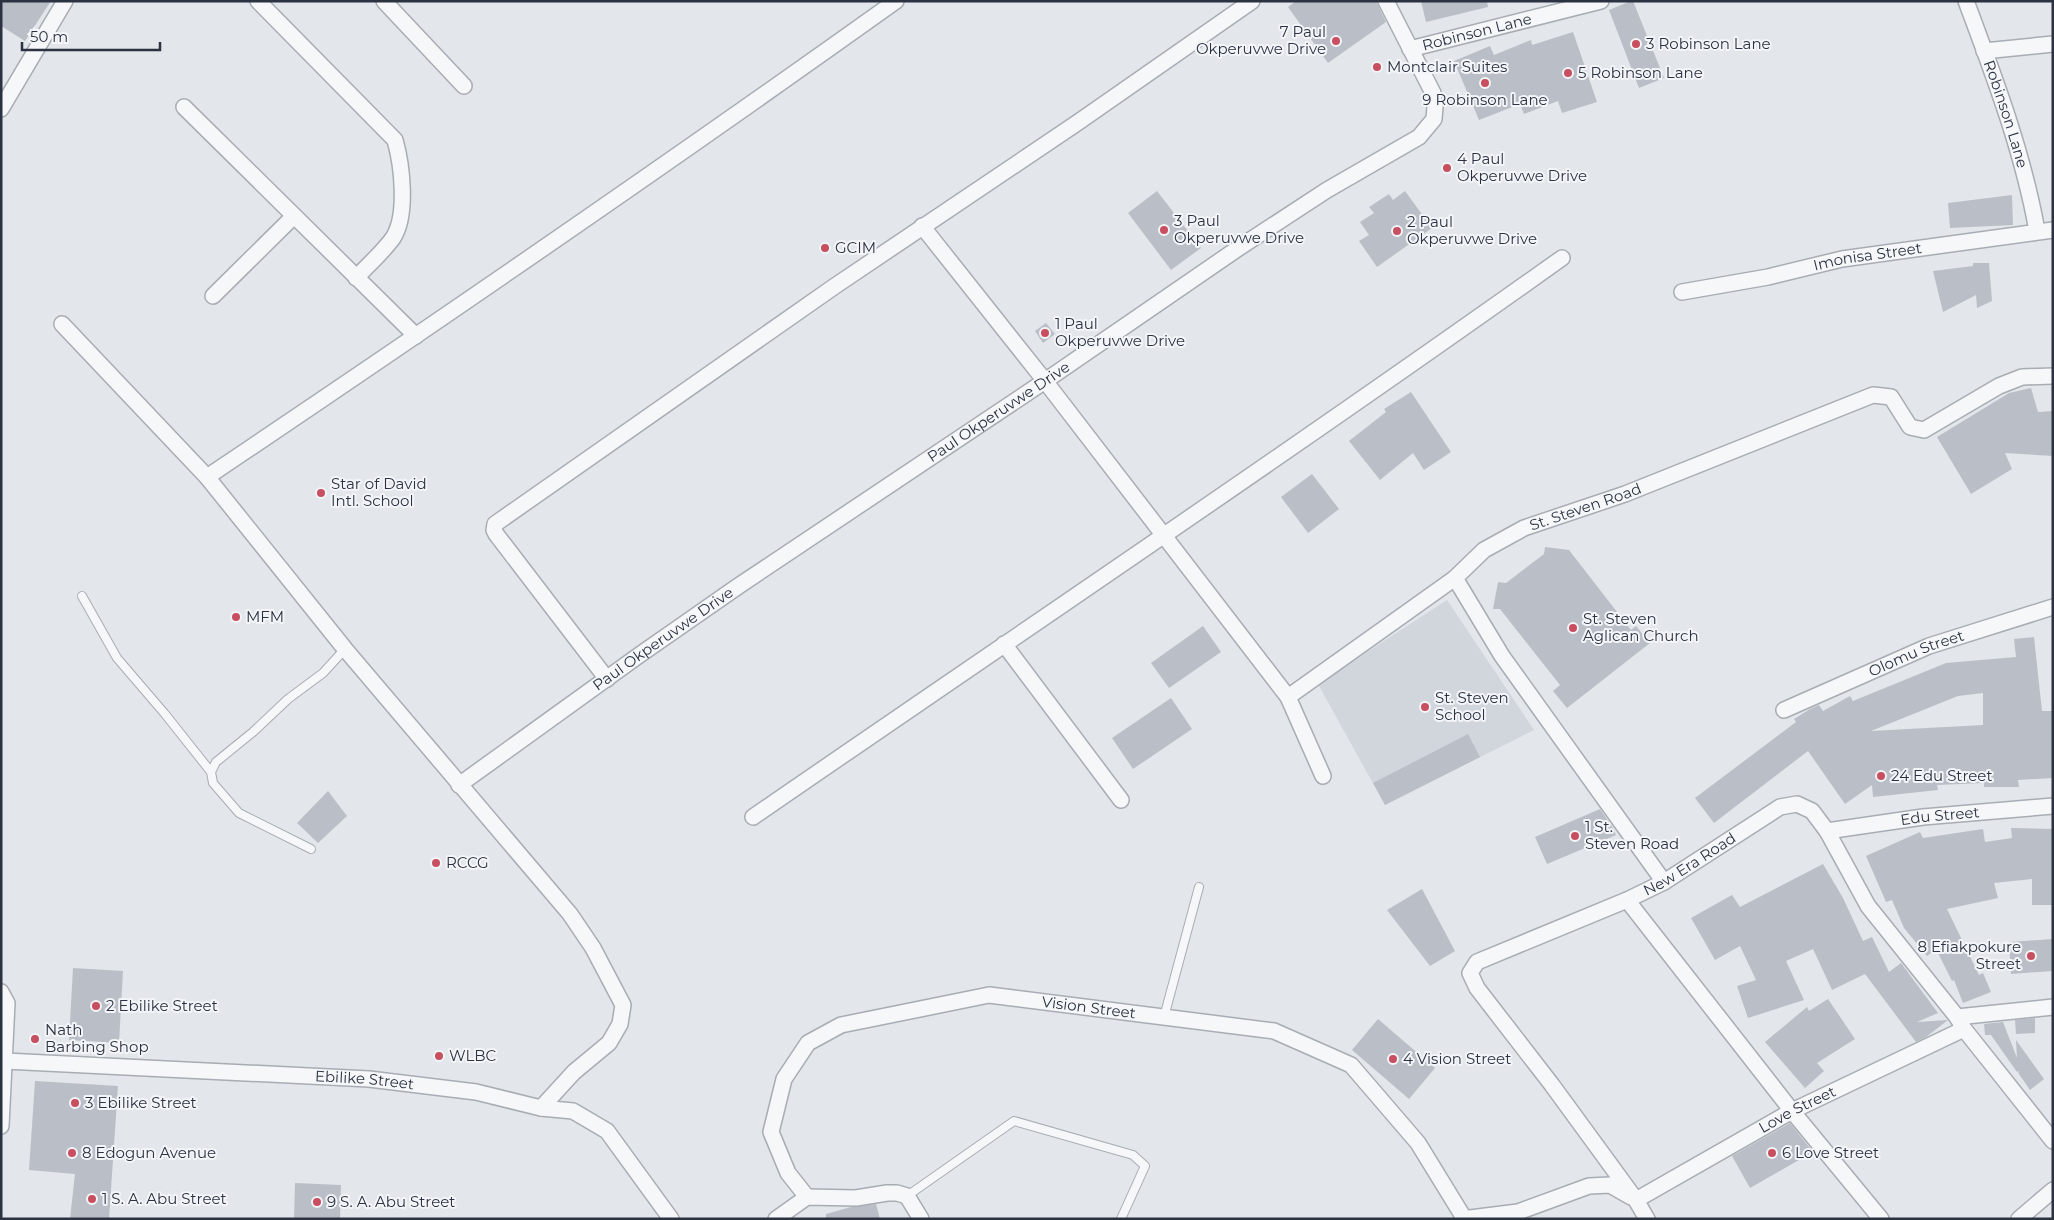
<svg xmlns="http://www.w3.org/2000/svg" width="2054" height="1220" font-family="Montserrat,sans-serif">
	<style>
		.built { fill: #d1d5dc }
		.building { fill: #babfc7; fill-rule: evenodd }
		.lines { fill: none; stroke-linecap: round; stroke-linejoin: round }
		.service-casing { stroke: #a8adb4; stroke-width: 10 }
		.minor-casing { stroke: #a8adb4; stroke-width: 18 }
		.service { stroke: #f5f7f9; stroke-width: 8 }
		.minor { stroke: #f5f7f9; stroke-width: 15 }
		.poi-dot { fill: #c84f60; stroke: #f3f5f8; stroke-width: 2 }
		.labels { text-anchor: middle; stroke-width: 4; stroke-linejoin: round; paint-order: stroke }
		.poi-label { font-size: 15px; fill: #2b3342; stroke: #f3f5f8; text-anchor: start }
		.street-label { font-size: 15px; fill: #2b3342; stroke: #f3f5f8 }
	</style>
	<rect width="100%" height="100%" fill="#e3e6ea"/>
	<path class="built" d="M 1447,600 L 1534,730 L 1385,805 L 1318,684 Z"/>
	<path class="building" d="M 1,1 L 51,1 L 25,41 L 1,26 Z
		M 1296,1 L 1376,1 L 1386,22 L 1328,63 L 1288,7 Z
		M 1421,1 L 1487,1 L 1488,7 L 1426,22 Z
		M 1631,1 L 1633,1 L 1664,78 L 1639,88 L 1609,10 Z
		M 1573,32 L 1597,102 L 1562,113 L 1558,101 L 1524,114 L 1520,104 L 1479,120 L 1454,61 L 1490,46 L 1494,55 L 1531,40 L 1532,45 Z
		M 1157,191 L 1201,248 L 1171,270 L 1128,213 Z
		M 1405,191 L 1432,228 L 1377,267 L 1359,241 L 1369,235 L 1360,222 L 1374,213 L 1369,207 L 1389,194 L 1393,200 Z
		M 2012,195 L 2013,225 L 1950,228 L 1948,203 Z
		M 1973,263 L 1989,263 L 1992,301 L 1977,308 L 1976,295 L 1943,312 L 1933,271 L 1973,266 Z
		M 1046,323 L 1055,334 L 1043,343 L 1035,331 Z
		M 2031,388 L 2038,412 L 2053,411 L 2053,456 L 2005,453 L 2012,469 L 1971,494 L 1937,437 L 2009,393 Z
		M 1411,392 L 1451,452 L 1424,470 L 1413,453 L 1380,480 L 1349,441 L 1386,412 L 1384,409 Z
		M 1312,474 L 1339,509 L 1308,533 L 1281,497 Z
		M 1545,547 L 1569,550 L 1631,630 L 1636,626 L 1650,643 L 1567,708 L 1553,691 L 1560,685 L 1500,609 L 1493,609 L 1498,582 L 1506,583 L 1544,554 Z
		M 1203,626 L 1221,652 L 1169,688 L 1151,663 Z
		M 2034,637 L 2042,711 L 2053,711 L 2053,778 L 2018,780 L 2019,787 L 1984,787 L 1984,783 L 1937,785 L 1938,790 L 1873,797 L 1872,785 L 1845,804 L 1808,751 L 1714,823 L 1695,798 L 1796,722 L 1794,719 L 1810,709 L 1819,705 L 1823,711 L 1850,696 L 1853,701 L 1946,663 L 2016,657 L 2014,639 ZM 1983,693 L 1983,725 L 1871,731 L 1958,696 Z
		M 1171,698 L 1192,729 L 1133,769 L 1112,738 Z
		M 1468,734 L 1480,757 L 1385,805 L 1373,783 Z
		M 328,791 L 347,816 L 318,843 L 297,823 Z
		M 1600,809 L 1611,825 L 1616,835 L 1547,864 L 1535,837 Z
		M 2011,828 L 2053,829 L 2053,905 L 2032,905 L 2032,879 L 1994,883 L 1998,898 L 1947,909 L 1979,975 L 1983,973 L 1991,992 L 1963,1003 L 1954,980 L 1952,981 L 1936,949 L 1927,956 L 1904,928 L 1892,900 L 1886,902 L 1866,856 L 1920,832 L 1923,838 L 1983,829 L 1985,842 L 2012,838 Z
		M 1823,864 L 1843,898 L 1863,941 L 1872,937 L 1889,972 L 1901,963 L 1938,1013 L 1917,1022 L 1948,1020 L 1926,1037 L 1916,1042 L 1865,974 L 1832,990 L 1813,949 L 1786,961 L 1804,1000 L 1748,1018 L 1737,986 L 1756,980 L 1740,946 L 1715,960 L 1691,918 L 1732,895 L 1740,907 Z
		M 1422,889 L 1455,951 L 1430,966 L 1387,910 Z
		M 2053,939 L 2053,971 L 2011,974 L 2009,942 Z
		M 73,968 L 123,971 L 119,1043 L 69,1040 Z
		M 1828,999 L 1855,1039 L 1817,1063 L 1824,1071 L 1805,1088 L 1765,1042 L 1807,1007 L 1809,1011 Z
		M 2035,1018 L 2035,1033 L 2016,1034 L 2015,1020 Z
		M 1378,1019 L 1435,1068 L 1409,1099 L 1352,1050 Z
		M 2003,1022 L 2017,1058 L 2016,1040 L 2044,1079 L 2030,1090 L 2019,1074 L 2018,1071 L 2017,1072 L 1991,1035 L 1985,1035 L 1984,1024 Z
		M 35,1081 L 118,1086 L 109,1219 L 70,1219 L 75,1174 L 29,1170 Z
		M 1790,1123 L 1813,1152 L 1750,1188 L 1732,1156 Z
		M 295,1183 L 341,1185 L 340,1219 L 294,1219 Z
		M 876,1204 L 880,1219 L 826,1219 L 826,1214 L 851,1207 Z"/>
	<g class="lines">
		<g class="service-casing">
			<path id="service" d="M 82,596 L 117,658 L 165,714 L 211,772
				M 311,849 L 239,813 L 213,783 L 211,772 L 216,762 L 253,732 L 288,699 L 323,673 L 345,649
				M 1164,1017 L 1199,887
				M 907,1196 L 1014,1121 L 1133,1155 L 1145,1166 L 1121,1219"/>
		</g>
		<g class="minor-casing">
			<g id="minor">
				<path d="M 258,1 L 395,140 C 402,165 408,215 393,238 C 383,252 368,265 356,278"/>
				<path d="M 384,1 L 464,86"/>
				<path id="s1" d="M 1966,1 C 1994,76 2023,152 2037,231"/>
				<path id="s2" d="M 1410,49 L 1601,1"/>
				<path d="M 1984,51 L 2053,44"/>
				<path d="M 184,107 L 416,336"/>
				<path d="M 1,109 L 65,1"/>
				<path d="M 922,226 L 1045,381 L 1288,697 L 1323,776"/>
				<path id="s3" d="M 1682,292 L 1768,277 L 1842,259 L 2053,230"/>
				<path d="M 213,296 L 294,216"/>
				<path d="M 62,324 L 207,477"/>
				<path d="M 1004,644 L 1121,800"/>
				<path d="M 607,679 L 496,534 L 494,530 L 495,524 L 835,286 L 1077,123 L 1252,1"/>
				<path d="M 1288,697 L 1455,578"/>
				<path id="s4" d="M 1784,710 L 1929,646 L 2053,607"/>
				<path id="s5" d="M 459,785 L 638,656 L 737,587 L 1045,381 L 1240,247 L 1327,190 L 1419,137 L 1434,119 L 1435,107 L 1433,93 L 1386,1"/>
				<path d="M 753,817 C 1023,631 1295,448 1562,258"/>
				<path id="s6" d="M 1827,831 L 1923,817 L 2053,806"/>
				<path id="s7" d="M 1664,882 L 1502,656 L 1455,578 L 1484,550 L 1524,528 L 1625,494 L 1873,395 L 1891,397 L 1910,427 L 1924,430 L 1999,386 L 2022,377 L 2053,376"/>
				<path d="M 1627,900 L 1792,1111 L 1881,1219"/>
				<path d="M 1,992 L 7,1003 L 1,1126"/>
				<path d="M 1957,1017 L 2053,1007"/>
				<path id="s8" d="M 5,1061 L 369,1079 L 476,1092 L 541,1108 L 573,1111 L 607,1131 L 671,1219"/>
				<path d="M 541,1108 L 574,1072 L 609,1043 L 620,1024 L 623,1005 L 593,948 L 570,914 L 345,649 L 207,477 C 439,321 669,163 896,1"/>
				<path id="s9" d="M 807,1197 L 788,1173 L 771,1132 L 784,1079 L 808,1043 L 841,1025 L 989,995 L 1274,1031 L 1351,1065 L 1418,1143 L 1464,1218"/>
				<path id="s10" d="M 1636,1200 L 1792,1111 L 1964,1029"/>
				<path d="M 776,1219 L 807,1197 L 856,1198 L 887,1193 L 897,1193 L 907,1196 L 921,1219"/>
				<path d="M 1462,1219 L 1518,1212 L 1589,1186 L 1610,1185 L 1631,1197"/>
				<path id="s11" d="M 1647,1219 L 1636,1200 L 1552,1085 L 1477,988 L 1470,973 L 1477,962 L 1627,900 L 1664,882 L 1780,807 L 1797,804 L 1812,811 L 1827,831 L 1868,906 L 1957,1017 L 1964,1029 L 2053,1141"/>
				<path d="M 2019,1219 L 2053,1190"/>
			</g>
		</g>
		<use href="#service" class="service"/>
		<use href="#minor" class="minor"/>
	</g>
	<g class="poi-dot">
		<circle cx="1336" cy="41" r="5"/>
		<circle cx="1636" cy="44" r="5"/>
		<circle cx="1377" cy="67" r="5"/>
		<circle cx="1568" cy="73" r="5"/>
		<circle cx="1485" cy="83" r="5"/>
		<circle cx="1447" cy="168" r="5"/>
		<circle cx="1164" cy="230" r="5"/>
		<circle cx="1397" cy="231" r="5"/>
		<circle cx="825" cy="248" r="5"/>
		<circle cx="1045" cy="333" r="5"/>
		<circle cx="321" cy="493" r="5"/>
		<circle cx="236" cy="617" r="5"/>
		<circle cx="1573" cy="628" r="5"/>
		<circle cx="1425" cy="707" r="5"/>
		<circle cx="1881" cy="776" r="5"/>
		<circle cx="1575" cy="836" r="5"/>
		<circle cx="436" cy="863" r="5"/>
		<circle cx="2031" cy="956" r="5"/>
		<circle cx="96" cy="1006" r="5"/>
		<circle cx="35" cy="1039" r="5"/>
		<circle cx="439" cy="1056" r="5"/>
		<circle cx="1393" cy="1059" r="5"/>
		<circle cx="75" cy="1103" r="5"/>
		<circle cx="72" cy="1153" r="5"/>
		<circle cx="1772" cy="1153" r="5"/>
		<circle cx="92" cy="1199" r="5"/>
		<circle cx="317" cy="1202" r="5"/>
	</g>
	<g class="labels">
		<g class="poi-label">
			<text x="1326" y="37" text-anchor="end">7 Paul<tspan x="1326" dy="17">Okperuvwe Drive</tspan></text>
			<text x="1646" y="49">3 Robinson Lane</text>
			<text x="1387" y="72">Montclair Suites</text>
			<text x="1578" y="78">5 Robinson Lane</text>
			<text x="1485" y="105" text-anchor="middle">9 Robinson Lane</text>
			<text x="1457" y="164">4 Paul<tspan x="1457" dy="17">Okperuvwe Drive</tspan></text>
			<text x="1174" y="226">3 Paul<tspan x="1174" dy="17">Okperuvwe Drive</tspan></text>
			<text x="1407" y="227">2 Paul<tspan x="1407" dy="17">Okperuvwe Drive</tspan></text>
			<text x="835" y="253">GCIM</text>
			<text x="1055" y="329">1 Paul<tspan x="1055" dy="17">Okperuvwe Drive</tspan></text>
			<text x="331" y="489">Star of David<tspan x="331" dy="17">Intl. School</tspan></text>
			<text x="246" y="622">MFM</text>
			<text x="1583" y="624">St. Steven<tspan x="1583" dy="17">Aglican Church</tspan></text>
			<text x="1435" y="703">St. Steven<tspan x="1435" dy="17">School</tspan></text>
			<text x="1891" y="781">24 Edu Street</text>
			<text x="1585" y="832">1 St.<tspan x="1585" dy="17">Steven Road</tspan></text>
			<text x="446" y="868">RCCG</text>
			<text x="2021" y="952" text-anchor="end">8 Efiakpokure<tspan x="2021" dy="17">Street</tspan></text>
			<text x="106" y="1011">2 Ebilike Street</text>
			<text x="45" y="1035">Nath<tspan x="45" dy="17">Barbing Shop</tspan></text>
			<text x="449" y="1061">WLBC</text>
			<text x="1403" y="1064">4 Vision Street</text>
			<text x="85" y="1108">3 Ebilike Street</text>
			<text x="82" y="1158">8 Edogun Avenue</text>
			<text x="1782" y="1158">6 Love Street</text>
			<text x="102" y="1204">1 S. A. Abu Street</text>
			<text x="327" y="1207">9 S. A. Abu Street</text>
		</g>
		<g class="street-label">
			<text dy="5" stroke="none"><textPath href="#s2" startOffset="69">Robinson Lane</textPath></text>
			<text dy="5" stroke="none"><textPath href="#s1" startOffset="120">Robinson Lane</textPath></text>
			<text dy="5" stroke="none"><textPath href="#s3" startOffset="189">Imonisa Street</textPath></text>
			<text dy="5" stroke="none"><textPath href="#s5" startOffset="656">Paul Okperuvwe Drive</textPath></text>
			<text dy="5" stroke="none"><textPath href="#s7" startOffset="520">St. Steven Road</textPath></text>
			<text dy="5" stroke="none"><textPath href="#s5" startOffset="251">Paul Okperuvwe Drive</textPath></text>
			<text dy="5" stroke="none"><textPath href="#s4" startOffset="144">Olomu Street</textPath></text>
			<text dy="5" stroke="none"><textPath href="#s6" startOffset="114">Edu Street</textPath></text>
			<text dy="5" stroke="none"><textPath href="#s11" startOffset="551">New Era Road</textPath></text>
			<text dy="5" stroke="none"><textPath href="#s9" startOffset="462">Vision Street</textPath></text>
			<text dy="5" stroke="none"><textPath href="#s8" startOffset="360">Ebilike Street</textPath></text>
			<text dy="5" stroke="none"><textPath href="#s10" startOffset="185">Love Street</textPath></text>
		</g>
	</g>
	<rect width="2054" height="1220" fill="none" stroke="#2b3342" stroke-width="5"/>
	<path d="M22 42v8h138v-8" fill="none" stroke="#2b3342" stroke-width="2.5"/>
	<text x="30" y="42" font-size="15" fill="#2b3342" stroke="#f3f5f8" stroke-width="4" paint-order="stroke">50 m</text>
</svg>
